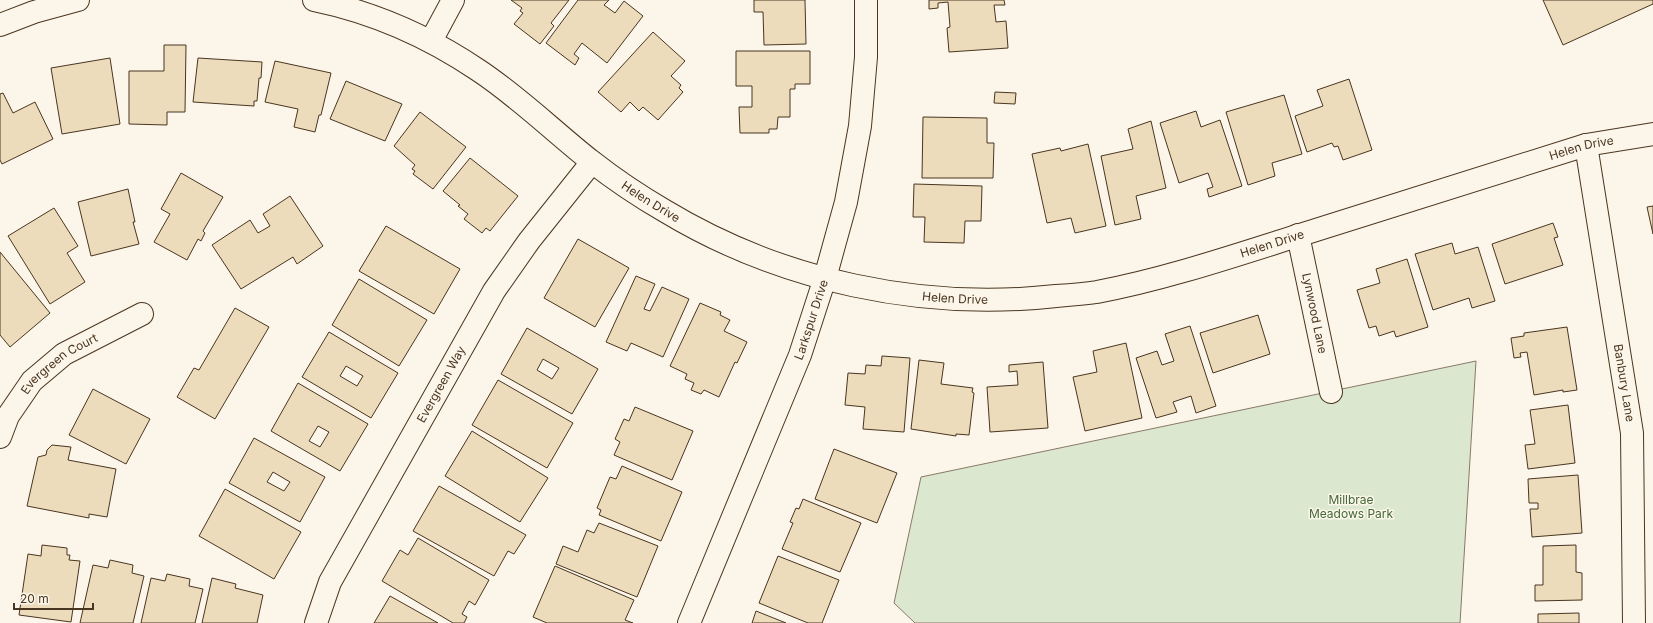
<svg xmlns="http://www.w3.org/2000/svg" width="1653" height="623" font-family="Inter,sans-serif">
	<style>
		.green { fill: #dce7d0; stroke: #887966 }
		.building { fill: #ecdcbc; stroke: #4a3520; fill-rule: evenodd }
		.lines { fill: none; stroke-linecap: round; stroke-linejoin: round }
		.minor-casing { stroke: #4a3520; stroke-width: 24 }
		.minor { stroke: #fbf6e9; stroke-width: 22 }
		.labels { text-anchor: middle; stroke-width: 3; stroke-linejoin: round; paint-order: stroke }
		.street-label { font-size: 12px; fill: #4a3520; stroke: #fbf6e9 }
		.park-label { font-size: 12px; fill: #436837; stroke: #fbf6e9 }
	</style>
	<rect width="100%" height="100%" fill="#fbf6e9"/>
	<path class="green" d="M 1476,361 L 1460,623 L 915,623 L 894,603 L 921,477 Z"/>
	<path class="building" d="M 511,0 L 569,0 L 551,23 L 554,26 L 540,44 L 514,24 L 523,13 L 520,11 L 522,8 Z
		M 578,0 L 609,0 L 604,5 L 615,13 L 624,1 L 643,16 L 607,63 L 582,43 L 574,54 L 579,58 L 575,65 L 546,43 Z
		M 754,0 L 805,0 L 806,44 L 764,45 L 763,12 L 754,12 Z
		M 929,0 L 1004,0 L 1005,5 L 994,5 L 996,22 L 1006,21 L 1008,48 L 949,52 L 947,28 L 950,27 L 948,2 L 938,3 L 938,8 L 929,9 Z
		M 1543,0 L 1653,0 L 1653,4 L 1563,45 Z
		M 653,32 L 685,61 L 671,76 L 681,85 L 679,88 L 683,92 L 658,120 L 643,107 L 639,111 L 630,102 L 621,112 L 598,92 Z
		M 164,45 L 186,45 L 185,112 L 167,112 L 167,125 L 129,124 L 129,71 L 164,71 Z
		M 736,51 L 810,51 L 810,84 L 795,84 L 795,89 L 790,89 L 790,117 L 778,117 L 777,129 L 769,129 L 769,133 L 740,133 L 739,107 L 752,107 L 752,86 L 736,86 Z
		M 110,58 L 120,124 L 62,134 L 51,68 Z
		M 198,58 L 262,62 L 261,78 L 259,78 L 257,101 L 254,101 L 254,106 L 193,102 Z
		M 275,61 L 331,73 L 321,115 L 319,115 L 315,132 L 294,127 L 298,109 L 265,102 Z
		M 1349,79 L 1372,150 L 1343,160 L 1338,146 L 1334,147 L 1332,143 L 1307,152 L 1295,116 L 1323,106 L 1317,90 Z
		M 346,81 L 402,104 L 385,141 L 330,119 Z
		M 995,92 L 1016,93 L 1015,104 L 994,103 Z
		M 3,93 L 13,113 L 35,102 L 53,139 L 2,164 L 0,160 L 0,94 Z
		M 1284,95 L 1302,154 L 1272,163 L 1275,176 L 1248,185 L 1226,112 Z
		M 1196,111 L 1201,127 L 1220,120 L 1242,186 L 1209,197 L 1207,189 L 1213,187 L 1208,173 L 1179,183 L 1160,123 Z
		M 420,112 L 466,147 L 433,189 L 413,174 L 415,171 L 412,169 L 415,165 L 394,146 Z
		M 923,117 L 987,118 L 987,143 L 994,143 L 993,178 L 922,178 Z
		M 1151,121 L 1166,188 L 1136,196 L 1141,219 L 1115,225 L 1101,156 L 1133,149 L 1128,129 Z
		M 1088,144 L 1106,226 L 1075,233 L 1071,218 L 1047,223 L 1032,154 L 1060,148 L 1061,151 Z
		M 470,158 L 518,196 L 490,231 L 486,228 L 482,233 L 464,219 L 468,214 L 458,206 L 460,205 L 443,191 Z
		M 181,173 L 223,197 L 203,231 L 205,233 L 201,241 L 198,239 L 187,260 L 154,242 L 170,214 L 161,209 Z
		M 914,184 L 982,186 L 981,221 L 965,221 L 964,243 L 924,242 L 925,217 L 913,217 Z
		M 128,189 L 135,222 L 133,222 L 139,244 L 91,256 L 78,202 Z
		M 290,196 L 323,246 L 297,264 L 293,257 L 241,289 L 212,245 L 250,220 L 258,233 L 270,226 L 263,214 Z
		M 1653,206 L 1653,234 L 1647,207 Z
		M 54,208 L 78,246 L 67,253 L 85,282 L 50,304 L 8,236 Z
		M 1553,223 L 1558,237 L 1554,238 L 1563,265 L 1505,284 L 1492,244 Z
		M 386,226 L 460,269 L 434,314 L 359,271 Z
		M 578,239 L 629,268 L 595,327 L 544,298 Z
		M 1452,243 L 1455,254 L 1478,247 L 1495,301 L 1472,308 L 1469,298 L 1433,310 L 1415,254 Z
		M 0,252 L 50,313 L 10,347 L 0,335 Z
		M 1407,259 L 1428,327 L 1396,337 L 1394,331 L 1379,336 L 1376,326 L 1369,328 L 1357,290 L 1380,283 L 1376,269 Z
		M 636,276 L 655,284 L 644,309 L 650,311 L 662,287 L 689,299 L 663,357 L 631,343 L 627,351 L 606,342 Z
		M 359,279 L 427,320 L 399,366 L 332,325 Z
		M 700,303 L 721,312 L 720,315 L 730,320 L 724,331 L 747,342 L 737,363 L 735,362 L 719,397 L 704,390 L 701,394 L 691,390 L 694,383 L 685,379 L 687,374 L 670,366 Z
		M 235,308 L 269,327 L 215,419 L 177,397 L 194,368 L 199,370 Z
		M 1258,315 L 1270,354 L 1213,373 L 1200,333 Z
		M 1190,326 L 1216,406 L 1196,413 L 1191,396 L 1173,402 L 1177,412 L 1156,418 L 1136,358 L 1157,351 L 1162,365 L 1174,361 L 1165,334 Z
		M 1567,327 L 1577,390 L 1563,392 L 1563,390 L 1534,395 L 1527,352 L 1520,353 L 1521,357 L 1514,358 L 1511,338 L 1524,336 L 1524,333 Z
		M 527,328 L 598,369 L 572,414 L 501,374 ZM 543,359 L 559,368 L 552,379 L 537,370 Z
		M 329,332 L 398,373 L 371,418 L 302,377 ZM 346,366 L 363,376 L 357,386 L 340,376 Z
		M 1126,343 L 1142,418 L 1085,431 L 1073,377 L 1097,372 L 1093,351 Z
		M 882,356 L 910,358 L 904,432 L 863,429 L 865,407 L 845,405 L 848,373 L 865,374 L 866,365 L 881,366 Z
		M 919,360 L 944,363 L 941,384 L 973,388 L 972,392 L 974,393 L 969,435 L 956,434 L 956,436 L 911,429 Z
		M 1043,362 L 1048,428 L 990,432 L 987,387 L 1018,385 L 1017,371 L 1009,372 L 1009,365 Z
		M 498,380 L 573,423 L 547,468 L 472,425 Z
		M 298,383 L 368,424 L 340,471 L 271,431 ZM 318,426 L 329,432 L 320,447 L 309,441 Z
		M 93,389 L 150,419 L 126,464 L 69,435 Z
		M 1568,405 L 1575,463 L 1528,469 L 1525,445 L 1535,444 L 1530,410 Z
		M 635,407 L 693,431 L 672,480 L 614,455 L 620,442 L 615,439 L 624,419 L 629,421 Z
		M 472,431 L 548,478 L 520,522 L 445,476 Z
		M 254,438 L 325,477 L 300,522 L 229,483 ZM 273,472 L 290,482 L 284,491 L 267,482 Z
		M 52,445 L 71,447 L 68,460 L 116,469 L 107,517 L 89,514 L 89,518 L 27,506 L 38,457 L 46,455 L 47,450 Z
		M 834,449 L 897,473 L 877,523 L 815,499 Z
		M 622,466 L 682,492 L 661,541 L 599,515 L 601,510 L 597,508 L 610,477 L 616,479 Z
		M 1578,475 L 1582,533 L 1532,537 L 1530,509 L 1538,509 L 1538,503 L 1529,503 L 1528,479 Z
		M 439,486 L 526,535 L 514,554 L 508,551 L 494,576 L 413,531 Z
		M 225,489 L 301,532 L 274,579 L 199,536 Z
		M 803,499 L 861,523 L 840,572 L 782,549 L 793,523 L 790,522 L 796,508 L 799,509 Z
		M 599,523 L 658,546 L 637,597 L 556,564 L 563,546 L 578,552 L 587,530 L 594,533 Z
		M 418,538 L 489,580 L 475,605 L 469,601 L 462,614 L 467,617 L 464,623 L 453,623 L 382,581 L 400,550 L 408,555 Z
		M 42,545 L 67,548 L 67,555 L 70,555 L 69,560 L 80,561 L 71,622 L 19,615 L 28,554 L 41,556 Z
		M 1576,545 L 1576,572 L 1582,573 L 1582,600 L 1535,601 L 1535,585 L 1543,585 L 1543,546 Z
		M 778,556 L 839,580 L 822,623 L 808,623 L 759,603 Z
		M 110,560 L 133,565 L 132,573 L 144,576 L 133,623 L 80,623 L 93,565 L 108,568 Z
		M 555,566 L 634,600 L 625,620 L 633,623 L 547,623 L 533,617 Z
		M 167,574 L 190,579 L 189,586 L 203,589 L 195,623 L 141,623 L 151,578 L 165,581 Z
		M 212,578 L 236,584 L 235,588 L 263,595 L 257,623 L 202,623 Z
		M 390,596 L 438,623 L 374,623 Z
		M 756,611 L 786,623 L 752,623 Z
		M 1579,613 L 1579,623 L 1538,623 L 1538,614 Z"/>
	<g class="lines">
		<g class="minor-casing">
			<g id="minor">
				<path id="s1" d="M 314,0 C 372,12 429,37 478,70 C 519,97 553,131 591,161 C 614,179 639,196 665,211 C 781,281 922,311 1056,296 C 1070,295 1084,294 1097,292 C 1171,278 1245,252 1316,230 C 1406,201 1496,173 1586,145 L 1653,134"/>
				<path d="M 0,25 L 34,12 L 78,0"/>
				<path d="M 431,41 L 453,0"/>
				<path id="s2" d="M 1586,145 L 1632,433 L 1634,623"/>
				<path id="s3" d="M 1298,235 L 1331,392"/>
				<path id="s4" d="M 0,437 L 8,416 L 32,381 L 64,354 L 142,314"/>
				<path id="s5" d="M 316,623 L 330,582 L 494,291 L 529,241 L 592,162"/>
				<path id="s6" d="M 689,623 L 800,355 L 825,278 L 846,202 L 860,126 L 866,57 L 866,0"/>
			</g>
		</g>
		<use href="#minor" class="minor"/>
	</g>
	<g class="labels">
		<g class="street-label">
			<text dy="4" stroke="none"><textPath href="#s1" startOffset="1368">Helen Drive</textPath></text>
			<text dy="4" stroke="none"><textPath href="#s1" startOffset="397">Helen Drive</textPath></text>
			<text dy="4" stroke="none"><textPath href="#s1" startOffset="1044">Helen Drive</textPath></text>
			<text dy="4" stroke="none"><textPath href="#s1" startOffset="720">Helen Drive</textPath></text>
			<text dy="4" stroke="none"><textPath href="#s3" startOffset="80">Lynwood Lane</textPath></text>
			<text dy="4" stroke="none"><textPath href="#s6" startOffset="327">Larkspur Drive</textPath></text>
			<text dy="4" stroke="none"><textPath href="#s4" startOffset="97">Evergreen Court</textPath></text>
			<text dy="4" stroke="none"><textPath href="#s2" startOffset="241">Banbury Lane</textPath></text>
			<text dy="4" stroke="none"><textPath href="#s5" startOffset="270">Evergreen Way</textPath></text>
		</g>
		<g class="park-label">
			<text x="1351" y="504">Millbrae<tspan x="1351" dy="14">Meadows Park</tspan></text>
		</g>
	</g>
	<path d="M14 603v6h79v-6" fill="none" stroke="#4a3520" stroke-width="2"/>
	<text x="20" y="603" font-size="12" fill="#4a3520" stroke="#fbf6e9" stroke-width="3" paint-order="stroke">20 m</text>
</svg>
